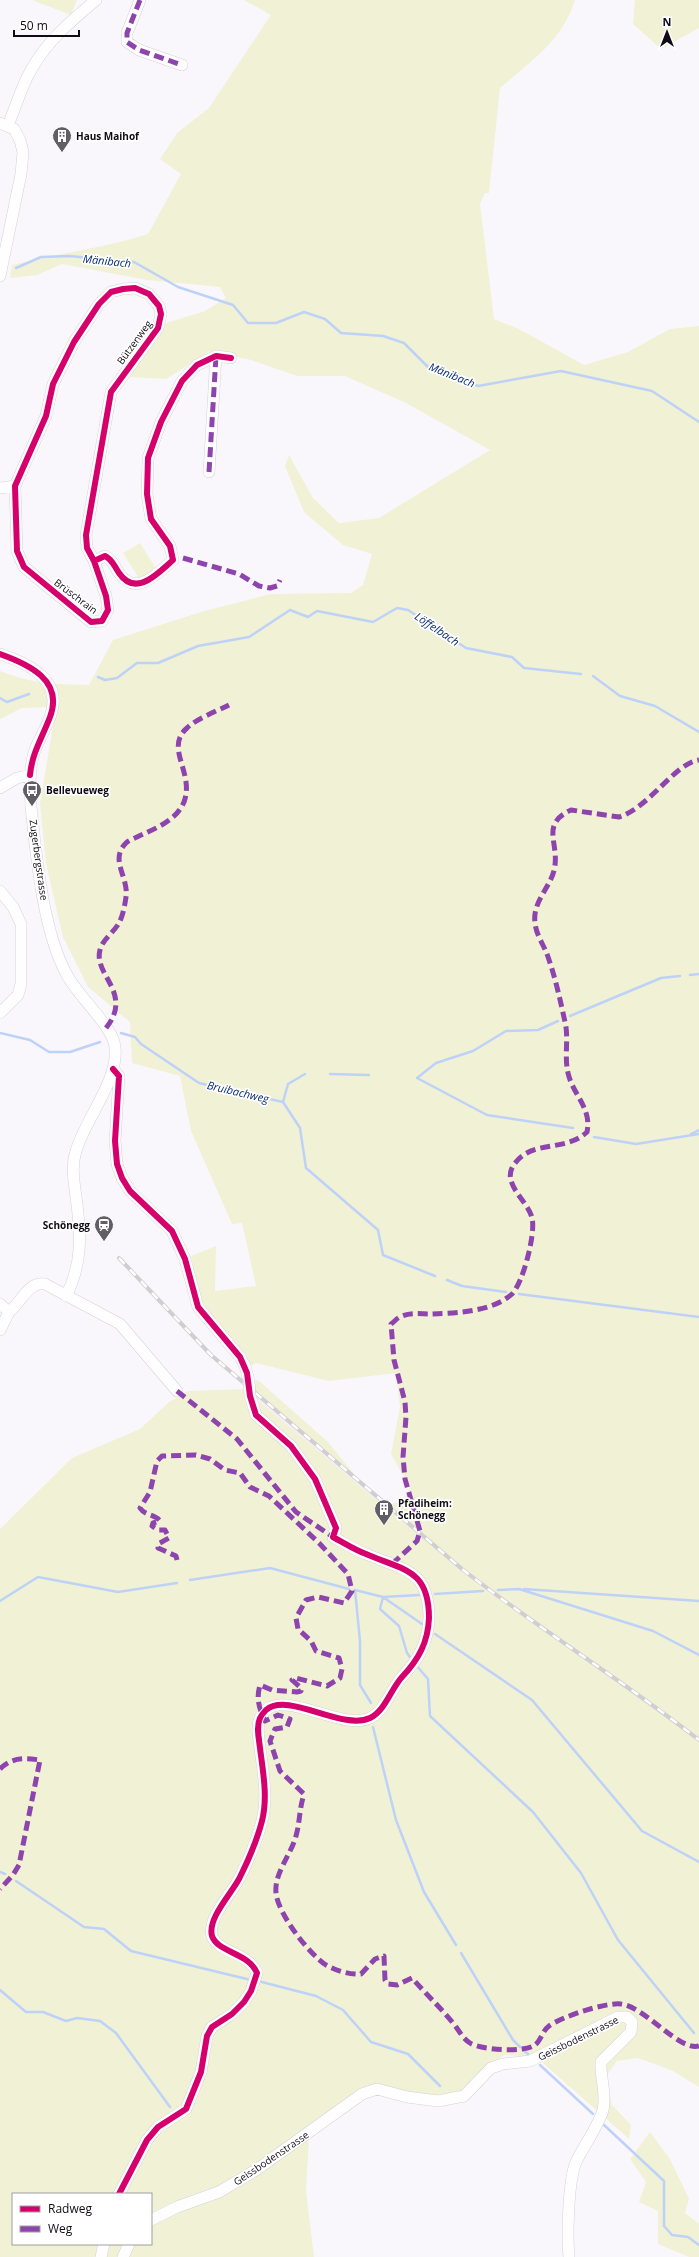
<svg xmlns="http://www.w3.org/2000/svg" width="699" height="2257" font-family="'Open Sans',sans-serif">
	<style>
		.built { fill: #f7edfd }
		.green { fill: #f1f1d6; fill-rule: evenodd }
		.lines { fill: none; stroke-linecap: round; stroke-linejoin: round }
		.stream { stroke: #bed2f8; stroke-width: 2.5 }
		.minor-casing { stroke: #d5d1d8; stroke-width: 12 }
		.minor { stroke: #fefeff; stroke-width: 11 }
		.rail-casing { stroke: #d0ced0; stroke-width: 4 }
		.rail { stroke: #fff; stroke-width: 2.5; stroke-dasharray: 8; stroke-linecap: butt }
		.minor-bridge-casing { stroke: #d5d1d8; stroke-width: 12; stroke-linecap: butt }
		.minor-bridge { stroke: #fefeff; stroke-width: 11 }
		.quiet { stroke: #8e44ad; stroke-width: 5; stroke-dasharray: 10 5; stroke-linecap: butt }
		.cycleway-casing { stroke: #fff; stroke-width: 8 }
		.cycleway { stroke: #d6006c; stroke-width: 6 }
		.labels { text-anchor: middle; stroke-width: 3.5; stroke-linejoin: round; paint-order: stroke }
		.poi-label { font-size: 10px; font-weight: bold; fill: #110c14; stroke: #fff; text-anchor: start }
		.street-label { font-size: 10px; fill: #110c14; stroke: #fff }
		.water-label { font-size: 11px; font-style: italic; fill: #082c74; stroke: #fff }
	</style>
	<rect width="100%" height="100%" fill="#faf7fc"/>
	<path class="built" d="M 253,1389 L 390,1505 L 385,1507 L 253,1396 Z"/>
	<path class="green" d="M 32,0 L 77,0 L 71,15 Z
		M 244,0 L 575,0 C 562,41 531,61 500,88 L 489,193 L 485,193 L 480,204 L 494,319 L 519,329 L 584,365 L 628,352 L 670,329 L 699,326 L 699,2087 L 673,2071 L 638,2058 L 617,2061 L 606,2076 L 612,2105 L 631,2125 L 629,2139 L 536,2057 L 504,2055 L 472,2078 L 466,2094 L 383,2096 L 376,2087 L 310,2124 L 306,2191 L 314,2257 L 0,2257 L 0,1529 L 72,1458 L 140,1429 L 169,1402 L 188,1391 L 243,1389 L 257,1424 L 285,1443 L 309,1476 L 319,1493 L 333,1529 L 338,1528 C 328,1503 319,1478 302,1457 C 287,1438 258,1421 253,1396 L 385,1507 L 404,1499 L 410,1488 L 391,1454 L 400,1407 L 396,1373 L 329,1381 L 256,1363 L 251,1366 L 203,1306 L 199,1295 L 191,1256 L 216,1246 L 215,1291 L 256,1286 L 242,1223 L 232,1224 L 191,1131 L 180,1076 L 132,1063 L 130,1022 L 88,987 L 63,937 L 46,864 L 40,804 L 56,707 L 22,708 L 0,719 L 0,671 C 32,684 55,684 89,685 L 113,640 L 201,612 L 270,594 L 351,593 L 363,585 L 372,554 L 343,545 L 304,512 L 285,466 L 289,455 L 313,498 L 339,523 L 379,518 L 490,450 L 406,403 L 345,376 L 297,376 L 251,360 L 210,351 L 166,379 L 128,377 L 135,356 L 163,324 L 205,311 L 226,298 L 220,287 L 147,280 L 62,264 L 37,275 L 10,278 L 12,265 C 57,254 103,248 148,234 L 181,174 L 160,159 L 177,133 L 209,108 L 271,15 ZM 13,2194 L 151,2194 L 151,2244 L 13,2244 Z
		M 635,0 L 699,0 L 699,28 L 661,49 L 633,24 Z
		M 140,543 L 157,570 L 140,580 L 123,553 Z
		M 258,1380 L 328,1442 L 358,1479 L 253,1389 L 252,1381 Z
		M 650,2132 L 670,2159 L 689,2199 L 685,2213 L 699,2224 L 699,2257 L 689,2257 L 658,2244 L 658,2211 L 639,2202 L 646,2182 L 630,2159 Z"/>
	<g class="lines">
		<path class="stream" d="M 16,268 L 41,257 L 69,256 L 134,262 L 178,287 L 233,305 L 248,323 L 276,323 L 304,312 L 325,319 L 341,333 L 383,336 L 404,343 L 429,368 L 478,386 L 561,371 L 652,391 L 699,422
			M 593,676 L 620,696 L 655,706 L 699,732
			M 98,677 L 105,680 L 117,678 L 137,663 L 158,663 L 198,646 L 249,637 L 290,610 L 308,617 L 317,611 L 373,622 L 397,608 L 408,610 L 466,648 L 512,657 L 524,668 L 581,674
			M 0,698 L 7,702 L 29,694
			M 690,975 L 699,974
			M 570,1016 L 661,978 L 680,976
			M 558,1021 L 538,1030 L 506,1031 L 473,1051 L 436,1063 L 417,1078 L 487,1115 L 573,1128
			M 0,1033 L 30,1040 L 49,1052 L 70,1052 L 100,1042
			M 121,1033 L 135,1037 L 141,1044 L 199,1083 L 283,1102 L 288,1084 L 305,1074
			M 330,1074 L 369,1075
			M 283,1102 L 300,1128 L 306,1168 L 378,1230 L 383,1255 L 435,1276
			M 691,1134 L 699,1130
			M 594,1137 L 636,1144 L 699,1134
			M 447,1280 L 462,1286 L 506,1292
			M 519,1294 L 699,1317
			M 190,1580 L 270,1568 L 349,1589
			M 524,1589 L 699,1601
			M 498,1590 L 519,1589 L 653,1631 L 699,1655
			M 435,1594 L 483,1591
			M 0,1601 L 38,1577 L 118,1592 L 177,1583
			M 435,1634 L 532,1700 L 642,1831 L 699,1862
			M 412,1660 L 407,1653 L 399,1626 L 380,1609 L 383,1597 L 422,1624
			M 416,1665 L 428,1679 L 430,1716 L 533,1812 L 581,1873 L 618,1940 L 694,2033
			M 371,1703 L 360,1685 L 360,1641 L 355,1590 L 383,1597 L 419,1595
			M 373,1727 L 396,1820 L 424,1892 L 456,1945
			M 0,1872 L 5,1874
			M 16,1881 L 84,1927 L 104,1929 L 131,1951 L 251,1980
			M 461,1953 L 513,2040 L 520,2047
			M 258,1981 L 316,1996 L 343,2010 L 371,2042 L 408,2054 L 440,2086
			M 0,1990 L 26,2012 L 43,2012 L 66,2021 L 77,2018 L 100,2021 L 116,2033 L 170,2107
			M 524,2051 L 528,2054
			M 540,2065 L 593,2114
			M 604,2125 L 664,2181 L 664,2226 L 672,2235 L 688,2237 L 699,2245"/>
		<g class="minor-casing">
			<path id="minor" d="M 140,0 L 127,33 L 127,42 L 139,50 L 182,65
				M 0,123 L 14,129 L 20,140 L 23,152 L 21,174 L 0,276
				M 8,125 C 16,107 21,87 31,70 C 47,41 71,21 96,0
				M 209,472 L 216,356
				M 0,488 L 15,486
				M 94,561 L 87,548 L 86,535 L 111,392 L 158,328 L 161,314 L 159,306 L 149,294 L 135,288 L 123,289 L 111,292 L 99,304 L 74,342 L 53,384 L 46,416 L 15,486 L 17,551 L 24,567 L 91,622 L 102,621 L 108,610 L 106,596 L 94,561 L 105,556 C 113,560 114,566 119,573 C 136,598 158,573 173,560 L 170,546 L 151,519 L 147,494 L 148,458 L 161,422 L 182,381 L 197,365 L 216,356 L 231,358
				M 0,654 C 29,664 64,680 50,717 C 46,729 38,740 34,753 C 29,770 30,788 31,806 C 36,855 43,932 67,975 C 78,996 108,1022 114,1042 C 123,1075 85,1119 76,1151 C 71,1166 74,1181 76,1197 C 81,1233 83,1263 66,1296
				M 0,788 L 17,778 L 30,775
				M 0,891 L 13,907 L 21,924 L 21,984 L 18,995 L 0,1013
				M 113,1069 L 119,1076 L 115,1141 L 117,1164 L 122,1178 L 130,1191 L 172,1231 L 185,1259 L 198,1307 L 240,1357 L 245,1366 L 249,1381
				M 0,1304 L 9,1312 C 21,1303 28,1281 45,1284 L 120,1324 L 177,1391
				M 0,1330 L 9,1312
				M 119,2194 L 147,2140 L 158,2127 L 186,2109 L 201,2072 L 207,2036 L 212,2027 L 232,2014 L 244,2002 L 251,1991 L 257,1973 C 248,1952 218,1953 212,1936 C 207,1918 233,1892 240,1877 C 249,1859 257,1840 262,1821 C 268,1797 263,1772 260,1748 C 259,1739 256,1727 260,1718 C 261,1716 264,1712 266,1710 C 288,1691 342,1731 370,1718 C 385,1711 391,1689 402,1677 C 419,1659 428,1642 429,1618 C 429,1569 403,1570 366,1554 C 355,1550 344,1543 333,1537 L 336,1528 L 315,1479 L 291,1446 L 256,1415 L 250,1396
				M 151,2220 L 177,2207 L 219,2192 L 256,2170 L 362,2094 L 377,2089 L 407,2097 L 438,2101 L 464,2096 L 491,2068 L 503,2064 L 530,2061 L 618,2017 L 627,2017 L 632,2022 L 631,2032 L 601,2062 C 600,2078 607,2094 603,2110 C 599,2125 583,2147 576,2162 C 568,2181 567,2237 569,2257
				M 101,2257 L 104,2244
				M 123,2257 L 129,2244"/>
		</g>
		<use href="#minor" class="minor"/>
		<g class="rail-casing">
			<path id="rail" d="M 119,1258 L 211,1355 L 462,1569 C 539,1629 622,1680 699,1740"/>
		</g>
		<use href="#rail" class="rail"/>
		<g class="minor-bridge-casing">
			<path id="minor-bridge" d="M 249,1381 L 250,1396"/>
		</g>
		<use href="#minor-bridge" class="minor-bridge"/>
		<path class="quiet" d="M 140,0 L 127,33 L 127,42 L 139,50 L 182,65
			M 209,472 L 216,356
			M 183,558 L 239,574 L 259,586 L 270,588 L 277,586 L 280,580
			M 106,1028 C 134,993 93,975 100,950 C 102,940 114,932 119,923 C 123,916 125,904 126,897 C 129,877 109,860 126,843 C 129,840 135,838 139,836 C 156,828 176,821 184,802 C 195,773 164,748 187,728 C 196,719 217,711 229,705
			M 177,1391 L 237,1439 L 296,1512 L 333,1537
			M 177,1560 L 176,1556 L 158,1548 L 158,1544 L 169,1538 L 165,1530 L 158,1530 L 152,1526 L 153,1523 L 160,1521 C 155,1514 145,1516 140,1508 L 150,1492 L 157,1461 L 162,1456 L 196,1455 L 210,1459 L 225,1470 L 240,1473 L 250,1487 L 269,1496 L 319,1543 L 348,1574 L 352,1591 L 344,1603 L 318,1597 L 306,1600 L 296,1618 L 298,1629 L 311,1641 L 316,1651 L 339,1658 L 342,1669 L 340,1678 L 327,1686 L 296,1678 L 292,1680 L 301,1688 L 301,1691 L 297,1692 L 272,1690 L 260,1685 C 256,1699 259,1708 265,1721 L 278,1715 L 290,1719 L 287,1727 L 275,1729 L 270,1741 L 280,1771 L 304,1794 C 299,1810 300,1822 296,1836 C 291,1855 274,1873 276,1893 C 278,1914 309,1954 326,1965 C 337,1971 350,1975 361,1974 L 375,1959 L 384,1956 L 385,1980 L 388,1984 L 397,1985 L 412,1978 C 425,1993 440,2007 453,2023 C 459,2030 462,2038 470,2043 C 481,2050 524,2053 535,2045 C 541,2041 542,2031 549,2026 C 561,2017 606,2002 621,2004 C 644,2006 680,2052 699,2046
			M 392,1564 L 417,1541 L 420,1531 L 405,1479 L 403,1457 L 406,1417 L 405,1402 L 394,1360 L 391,1324 C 394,1322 397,1318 400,1317 C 410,1312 420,1314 430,1314 C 456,1313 492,1312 512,1294 C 523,1283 536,1233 532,1218 C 528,1200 498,1182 516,1162 C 533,1140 566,1152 587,1132 C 592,1108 573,1095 568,1073 C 564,1056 569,1038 565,1022 C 560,999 555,976 547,954 C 543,944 536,934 535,923 C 532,900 553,886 555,865 C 558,841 541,824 571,810 L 619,817 C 649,808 675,763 699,760
			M 0,1769 C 12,1757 24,1758 40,1760 L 19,1865 L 13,1875 L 0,1889"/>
		<g class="cycleway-casing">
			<path id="cycleway" d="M 94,561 L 87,548 L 86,535 L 111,392 L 158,328 L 161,314 L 159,306 L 149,294 L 135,288 L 123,289 L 111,292 L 99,304 L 74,342 L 53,384 L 46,416 L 15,486 L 17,551 L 24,567 L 91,622 L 102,621 L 108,610 L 106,596 L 94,561 L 105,556 C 113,560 114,566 119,573 C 136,598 158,573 173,560 L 170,546 L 151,519 L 147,494 L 148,458 L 161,422 L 182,381 L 197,365 L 216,356 L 231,358
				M 0,654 C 28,664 64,680 50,717 C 42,738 32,753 30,775
				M 113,1069 L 119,1076 L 115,1141 L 117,1164 L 122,1178 L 130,1191 L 172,1231 L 185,1259 L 198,1307 L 240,1357 L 247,1373 L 250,1396 L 256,1415 L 291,1446 L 315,1479 L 336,1528 L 333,1537 C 344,1543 355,1550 366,1554 C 403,1570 429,1569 429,1618 C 428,1642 419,1659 402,1677 C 391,1689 385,1711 370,1718 C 342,1731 288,1691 266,1710 C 264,1712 261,1716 260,1718 C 256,1727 259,1739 260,1748 C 263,1772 268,1797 262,1821 C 257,1840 249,1859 240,1877 C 233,1892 207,1918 212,1936 C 218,1953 248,1952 257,1973 L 251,1991 L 244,2002 L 232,2014 L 212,2027 L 207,2036 L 201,2072 L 186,2109 L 158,2127 L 147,2140 L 119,2194"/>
		</g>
		<use href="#cycleway" class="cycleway"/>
	</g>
	<defs>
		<g id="building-pin" transform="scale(1)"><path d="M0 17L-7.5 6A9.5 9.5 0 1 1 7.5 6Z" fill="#635e65" stroke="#fff"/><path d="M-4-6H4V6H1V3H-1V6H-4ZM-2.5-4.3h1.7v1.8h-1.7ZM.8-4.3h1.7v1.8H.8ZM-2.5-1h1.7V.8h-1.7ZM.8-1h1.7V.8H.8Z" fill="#fff"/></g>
		<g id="bus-pin" transform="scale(1)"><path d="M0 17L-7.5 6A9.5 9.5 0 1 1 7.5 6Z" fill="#635e65" stroke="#fff"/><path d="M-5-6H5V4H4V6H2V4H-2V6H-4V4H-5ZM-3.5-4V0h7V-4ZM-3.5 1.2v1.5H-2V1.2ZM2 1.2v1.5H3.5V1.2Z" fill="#fff"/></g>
		<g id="station-pin" transform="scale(1)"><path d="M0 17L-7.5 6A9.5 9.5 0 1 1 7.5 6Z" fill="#635e65" stroke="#fff"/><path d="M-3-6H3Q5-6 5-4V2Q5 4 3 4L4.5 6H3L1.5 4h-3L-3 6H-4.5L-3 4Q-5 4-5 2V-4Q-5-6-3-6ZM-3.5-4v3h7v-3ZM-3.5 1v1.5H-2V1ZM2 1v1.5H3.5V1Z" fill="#fff"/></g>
	</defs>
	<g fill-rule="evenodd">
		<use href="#building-pin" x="62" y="136"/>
		<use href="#bus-pin" x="32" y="790"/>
		<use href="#station-pin" x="104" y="1225"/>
		<use href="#building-pin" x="384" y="1509"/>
	</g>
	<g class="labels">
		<g class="poi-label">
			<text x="76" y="140">Haus Maihof</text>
			<text x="46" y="794">Bellevueweg</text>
			<text x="90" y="1229" text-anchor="end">Schönegg</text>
			<text x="398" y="1507">Pfadiheim:<tspan x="398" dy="12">Schönegg</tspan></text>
		</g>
		<g class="street-label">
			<text transform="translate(134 342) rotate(-54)" y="4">Bützenweg</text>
			<text transform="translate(76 596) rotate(37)" y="4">Brüschrain</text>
			<text transform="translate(39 860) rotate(82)" y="4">Zugerbergstrasse</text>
			<text transform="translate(578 2038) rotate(-26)" y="4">Geissbodenstrasse</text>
			<text transform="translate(271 2158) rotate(-34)" y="4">Geissbodenstrasse</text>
		</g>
		<g class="water-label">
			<text transform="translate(107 261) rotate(6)" y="4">Mänibach</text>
			<text transform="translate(452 375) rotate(22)" y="4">Mänibach</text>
			<text transform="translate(437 629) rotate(34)" y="4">Löffelbach</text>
			<text transform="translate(238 1092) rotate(13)" y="4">Bruibachweg</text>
		</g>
	</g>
	<rect x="12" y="2193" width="140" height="52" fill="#ffffff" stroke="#a09ea1"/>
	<rect x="20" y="2206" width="20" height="6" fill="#d6006c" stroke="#a09ea1"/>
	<text x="48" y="2213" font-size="12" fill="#110c14">Radweg</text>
	<rect x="20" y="2226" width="20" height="6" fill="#8e44ad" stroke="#a09ea1"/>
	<text x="48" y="2233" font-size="12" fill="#110c14">Weg</text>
	<g transform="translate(667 32)" stroke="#ffffff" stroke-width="3" paint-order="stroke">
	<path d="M0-3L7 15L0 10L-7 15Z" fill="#110c14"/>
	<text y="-6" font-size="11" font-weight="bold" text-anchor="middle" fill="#110c14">N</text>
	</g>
	<path d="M14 30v6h65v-6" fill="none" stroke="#110c14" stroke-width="2"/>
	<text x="20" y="30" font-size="12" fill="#110c14" stroke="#ffffff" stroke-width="3" paint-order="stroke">50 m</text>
</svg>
